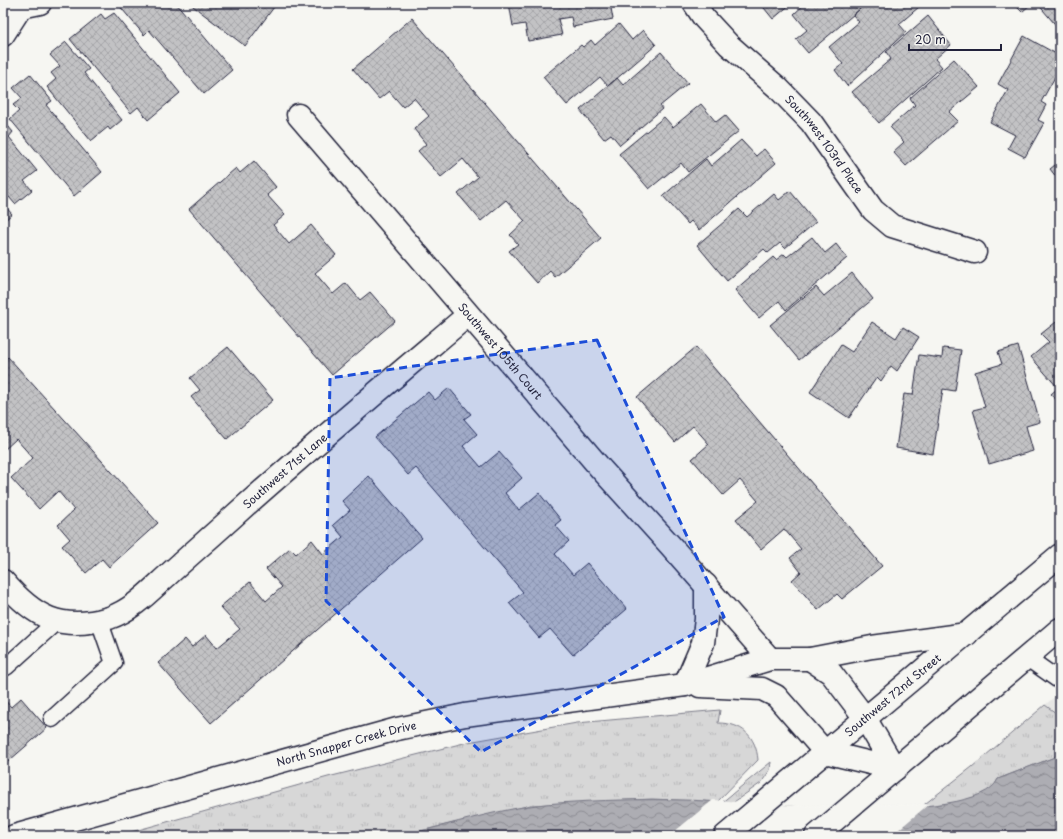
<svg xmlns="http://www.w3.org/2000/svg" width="1063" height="839" font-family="'Playpen Sans',sans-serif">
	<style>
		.built { fill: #e6e6e4 }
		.grass { fill: url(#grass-tufts); stroke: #7c7c89 }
		.water { fill: url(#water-waves); stroke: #757583 }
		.pier { fill: #f6f6f2 }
		.building { fill: url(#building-cross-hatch); stroke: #22223b }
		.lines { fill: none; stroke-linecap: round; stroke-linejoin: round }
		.service-casing { stroke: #22223b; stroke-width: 19 }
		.minor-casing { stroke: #22223b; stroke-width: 25 }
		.tertiary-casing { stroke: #22223b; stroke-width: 25 }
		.secondary-casing { stroke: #22223b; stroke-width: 25 }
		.service { stroke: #f6f6f2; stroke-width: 16 }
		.minor { stroke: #f6f6f2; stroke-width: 22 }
		.tertiary { stroke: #f6f6f2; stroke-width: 22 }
		.secondary { stroke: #f6f6f2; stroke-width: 22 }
		.marked { fill: #1d4ed8; fill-opacity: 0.2; stroke: #1d4ed8; stroke-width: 3; stroke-dasharray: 8 5; stroke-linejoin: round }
		.labels { text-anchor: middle; stroke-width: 4; stroke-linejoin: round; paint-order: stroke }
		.street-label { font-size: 11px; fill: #22223b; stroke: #f6f6f2 }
	</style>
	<defs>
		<pattern id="grass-tufts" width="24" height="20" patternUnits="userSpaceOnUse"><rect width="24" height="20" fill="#d7d7d7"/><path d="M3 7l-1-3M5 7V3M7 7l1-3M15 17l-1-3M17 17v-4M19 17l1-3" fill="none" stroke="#b8b8b9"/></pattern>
		<pattern id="water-waves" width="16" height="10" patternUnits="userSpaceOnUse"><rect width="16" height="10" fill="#adadb3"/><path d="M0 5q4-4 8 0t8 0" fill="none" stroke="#8c8c93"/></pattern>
		<pattern id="building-cross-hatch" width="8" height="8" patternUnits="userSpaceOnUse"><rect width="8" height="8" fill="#c2c2c4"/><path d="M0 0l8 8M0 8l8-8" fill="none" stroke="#a6a6a9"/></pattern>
	</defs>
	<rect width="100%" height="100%" fill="#f6f6f2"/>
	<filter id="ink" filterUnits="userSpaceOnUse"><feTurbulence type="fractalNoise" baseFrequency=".025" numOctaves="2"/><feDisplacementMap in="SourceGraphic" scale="8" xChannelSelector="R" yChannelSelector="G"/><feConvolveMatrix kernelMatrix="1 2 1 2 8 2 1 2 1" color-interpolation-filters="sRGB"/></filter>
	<g filter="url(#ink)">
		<path class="built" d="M 1060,692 L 1060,716 L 1045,705 Z"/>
		<path class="grass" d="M 1045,705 L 1060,716 L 1060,755 L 998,779 C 988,802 943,804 921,807 L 972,767 Z
			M 720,710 L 718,723 C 742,723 756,736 758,760 L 717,802 L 652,799 L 531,805 L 399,836 L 127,836 L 131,832 L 328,777 L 468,742 L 577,723 Z
			M 771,762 L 770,770 L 761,783 L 721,811 L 681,836 Z"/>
		<path class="water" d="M 1060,755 L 1060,836 L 399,836 C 452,825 505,806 558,803 C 600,800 643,799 684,800 C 735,801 977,828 998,779 Z"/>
		<path class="pier" d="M 713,800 L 797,806 L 929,804 L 891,836 L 669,836 Z"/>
		<path class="building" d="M 117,3 L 176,3 L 232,70 L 204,94 L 149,30 L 144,35 Z
			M 189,3 L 277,3 L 245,46 Z
			M 509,3 L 578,3 L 578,6 L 595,3 L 610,3 L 613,19 L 573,27 L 571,17 L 558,19 L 562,35 L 528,41 L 525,24 L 513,26 Z
			M 760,3 L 792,3 L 773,19 Z
			M 806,3 L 854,3 L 860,9 L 808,53 L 796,39 L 807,30 L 794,14 Z
			M 867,3 L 916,3 L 919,7 L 899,24 L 906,32 L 847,86 L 835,70 L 843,64 L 829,47 L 859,22 L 853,15 Z
			M 1013,3 L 1032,3 L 1022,12 Z
			M 1037,3 L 1060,3 L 1060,30 Z
			M 114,13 L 180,93 L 148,120 L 138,107 L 131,113 L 70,39 L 101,14 L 105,19 Z
			M 928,16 L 951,45 L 935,59 L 942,67 L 879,123 L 852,92 L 891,59 L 886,52 Z
			M 412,18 L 601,238 L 555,277 L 550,271 L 537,283 L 509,251 L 518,244 L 510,235 L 525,221 L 506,200 L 481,221 L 458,194 L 478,177 L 463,159 L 441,177 L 418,151 L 426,144 L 414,129 L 429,116 L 414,98 L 403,107 L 389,91 L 379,99 L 353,69 Z
			M 619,24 L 632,40 L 643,30 L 656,45 L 608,86 L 600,77 L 567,105 L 543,77 L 581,45 L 583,47 L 591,40 L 595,45 Z
			M 1024,36 L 1060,56 L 1060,68 L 1041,102 L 1046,105 L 1038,120 L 1044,123 L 1025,157 L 1008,148 L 1015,135 L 990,122 L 1008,90 L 998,84 Z
			M 66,42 L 89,69 L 84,73 L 122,120 L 110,130 L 108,127 L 91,141 L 47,87 L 56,79 L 51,73 L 60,66 L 50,55 Z
			M 661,52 L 688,83 L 660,106 L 662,109 L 620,145 L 611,134 L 604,139 L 580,110 L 617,78 L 623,85 Z
			M 954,59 L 979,87 L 949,112 L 958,121 L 906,166 L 893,152 L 904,142 L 890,127 L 915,105 L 910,98 Z
			M 30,74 L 52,101 L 46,105 L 102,172 L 74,196 L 10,119 L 19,111 L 13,105 L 22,98 L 13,88 Z
			M 701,104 L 716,122 L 725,115 L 739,131 L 688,172 L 681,163 L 649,189 L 619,154 L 664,117 L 673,127 Z
			M 3,120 L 13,132 L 9,137 L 37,171 L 24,181 L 32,190 L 15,204 L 3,190 Z
			M 741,140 L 756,156 L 764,149 L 776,163 L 699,230 L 691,221 L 688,224 L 663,196 L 706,159 L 711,166 Z
			M 254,161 L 276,187 L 267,195 L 285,215 L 273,225 L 289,244 L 311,225 L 336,255 L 315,273 L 333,294 L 346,283 L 360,300 L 370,292 L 395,321 L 332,375 L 189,209 L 236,168 L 240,173 Z
			M 1060,161 L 1060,182 L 1050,169 Z
			M 790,191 L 816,222 L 785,248 L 780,243 L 768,253 L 764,249 L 727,281 L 697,245 L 739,209 L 747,217 L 774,194 L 779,200 Z
			M 3,204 L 12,214 L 3,222 Z
			M 812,237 L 825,253 L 836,244 L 847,258 L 786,310 L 779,301 L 759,318 L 735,290 L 773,257 L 776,260 L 784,254 L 787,257 Z
			M 852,273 L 873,299 L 799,360 L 770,325 L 816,287 L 824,296 Z
			M 872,322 L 896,338 L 903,327 L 919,337 L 897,371 L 891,366 L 881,381 L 877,377 L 849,418 L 810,392 L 841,345 L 852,352 Z
			M 1056,322 L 1060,327 L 1060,404 L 1051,394 L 1058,388 L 1031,357 L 1049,342 L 1041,334 Z
			M 1018,346 L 1040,422 L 1026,426 L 1033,451 L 989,464 L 973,410 L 985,407 L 975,372 L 1002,364 L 998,352 Z
			M 228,347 L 273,400 L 227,439 L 191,397 L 200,390 L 190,378 Z
			M 696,347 L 882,566 L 842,599 L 837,594 L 818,610 L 792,580 L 801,572 L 790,558 L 801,549 L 784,529 L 761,549 L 736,519 L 758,501 L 740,480 L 723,495 L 692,459 L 709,444 L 693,426 L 675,442 L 637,397 Z
			M 943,348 L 961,350 L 955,391 L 943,389 L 933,454 L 896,448 L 904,394 L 913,395 L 919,355 L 942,358 Z
			M 8,357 L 158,523 L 109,567 L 102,559 L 86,573 L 62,546 L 70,539 L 58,525 L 74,510 L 58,491 L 39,509 L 11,478 L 33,458 L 16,439 L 3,451 L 3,362 Z
			M 449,388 L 471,414 L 464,419 L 477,434 L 463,446 L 481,467 L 499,452 L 522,478 L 505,493 L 519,510 L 539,493 L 561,520 L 555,525 L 569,541 L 555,554 L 573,575 L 587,563 L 627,609 L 573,655 L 550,629 L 539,638 L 509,603 L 523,592 L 416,468 L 408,475 L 375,437 L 428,392 L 435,400 Z
			M 369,476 L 422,538 L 211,723 L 158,663 L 185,639 L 192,647 L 206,635 L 217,648 L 240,629 L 220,607 L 250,582 L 266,601 L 282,587 L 266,569 L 290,548 L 296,554 L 312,540 L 323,554 L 343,537 L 333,525 L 350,510 L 342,501 Z
			M 3,698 L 11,707 L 21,698 L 47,728 L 3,766 Z"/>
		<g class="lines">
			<g class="service-casing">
				<path id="service" d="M 1026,657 L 1060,681
					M 6,667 L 57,621
					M 52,719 L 114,663 L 99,620"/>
			</g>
			<g class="minor-casing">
				<g id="minor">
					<path d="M 16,3 L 21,7 L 40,3"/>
					<path id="s1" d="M 694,3 L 704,18 L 729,45 L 778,88 L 811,122 L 873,210 L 892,226 L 975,252"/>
					<path d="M 3,35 L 21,7"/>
					<path id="s2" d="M 298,115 L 601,469 L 670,545 L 770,659"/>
					<path id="s3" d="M 3,581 C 34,617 60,632 109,618 C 133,610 151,590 169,574 C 191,554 213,535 235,515 C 311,447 390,381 468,315"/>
					<path d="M 685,685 L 703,643 L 706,619 L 706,585"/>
				</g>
			</g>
			<g class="tertiary-casing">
				<g id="tertiary">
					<path d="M 810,659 L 831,673 L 865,718 L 895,769"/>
					<path d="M 700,686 L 762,689 L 776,696 L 825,752 L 895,769"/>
					<path id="s4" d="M 14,836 L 397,729 L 465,715 L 685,685 L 770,659 L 810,659 L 872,647 L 967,634"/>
				</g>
			</g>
			<g class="secondary-casing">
				<g id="secondary">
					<path id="s5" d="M 725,836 L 1060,555"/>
					<path d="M 816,836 L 1060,629"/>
				</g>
			</g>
			<use href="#service" class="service"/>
			<use href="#minor" class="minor"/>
			<use href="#tertiary" class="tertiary"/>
			<use href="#secondary" class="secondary"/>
		</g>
	</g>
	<path class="marked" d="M 597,340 L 724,617 L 481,752 L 326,601 L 330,378 Z"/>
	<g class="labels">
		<g class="street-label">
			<text dy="4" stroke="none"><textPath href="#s1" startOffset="193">Southwest 103rd Place</textPath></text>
			<text dy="4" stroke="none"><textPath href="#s2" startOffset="311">Southwest 105th Court</textPath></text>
			<text dy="4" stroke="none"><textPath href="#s3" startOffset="351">Southwest 71st Lane</textPath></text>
			<text dy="4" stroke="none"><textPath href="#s5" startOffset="219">Southwest 72nd Street</textPath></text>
			<text dy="4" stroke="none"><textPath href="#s4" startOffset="345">North Snapper Creek Drive</textPath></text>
		</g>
	</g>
	<rect width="1063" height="839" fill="none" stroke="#f6f6f2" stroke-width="16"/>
	<rect x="8" y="8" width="1047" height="823" fill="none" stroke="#22223b" stroke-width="1.5" filter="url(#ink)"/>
	<path d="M909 44v6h92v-6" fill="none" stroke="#22223b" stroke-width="2"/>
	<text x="915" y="44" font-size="12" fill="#22223b" stroke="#f6f6f2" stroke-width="3" paint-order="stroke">20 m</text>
</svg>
